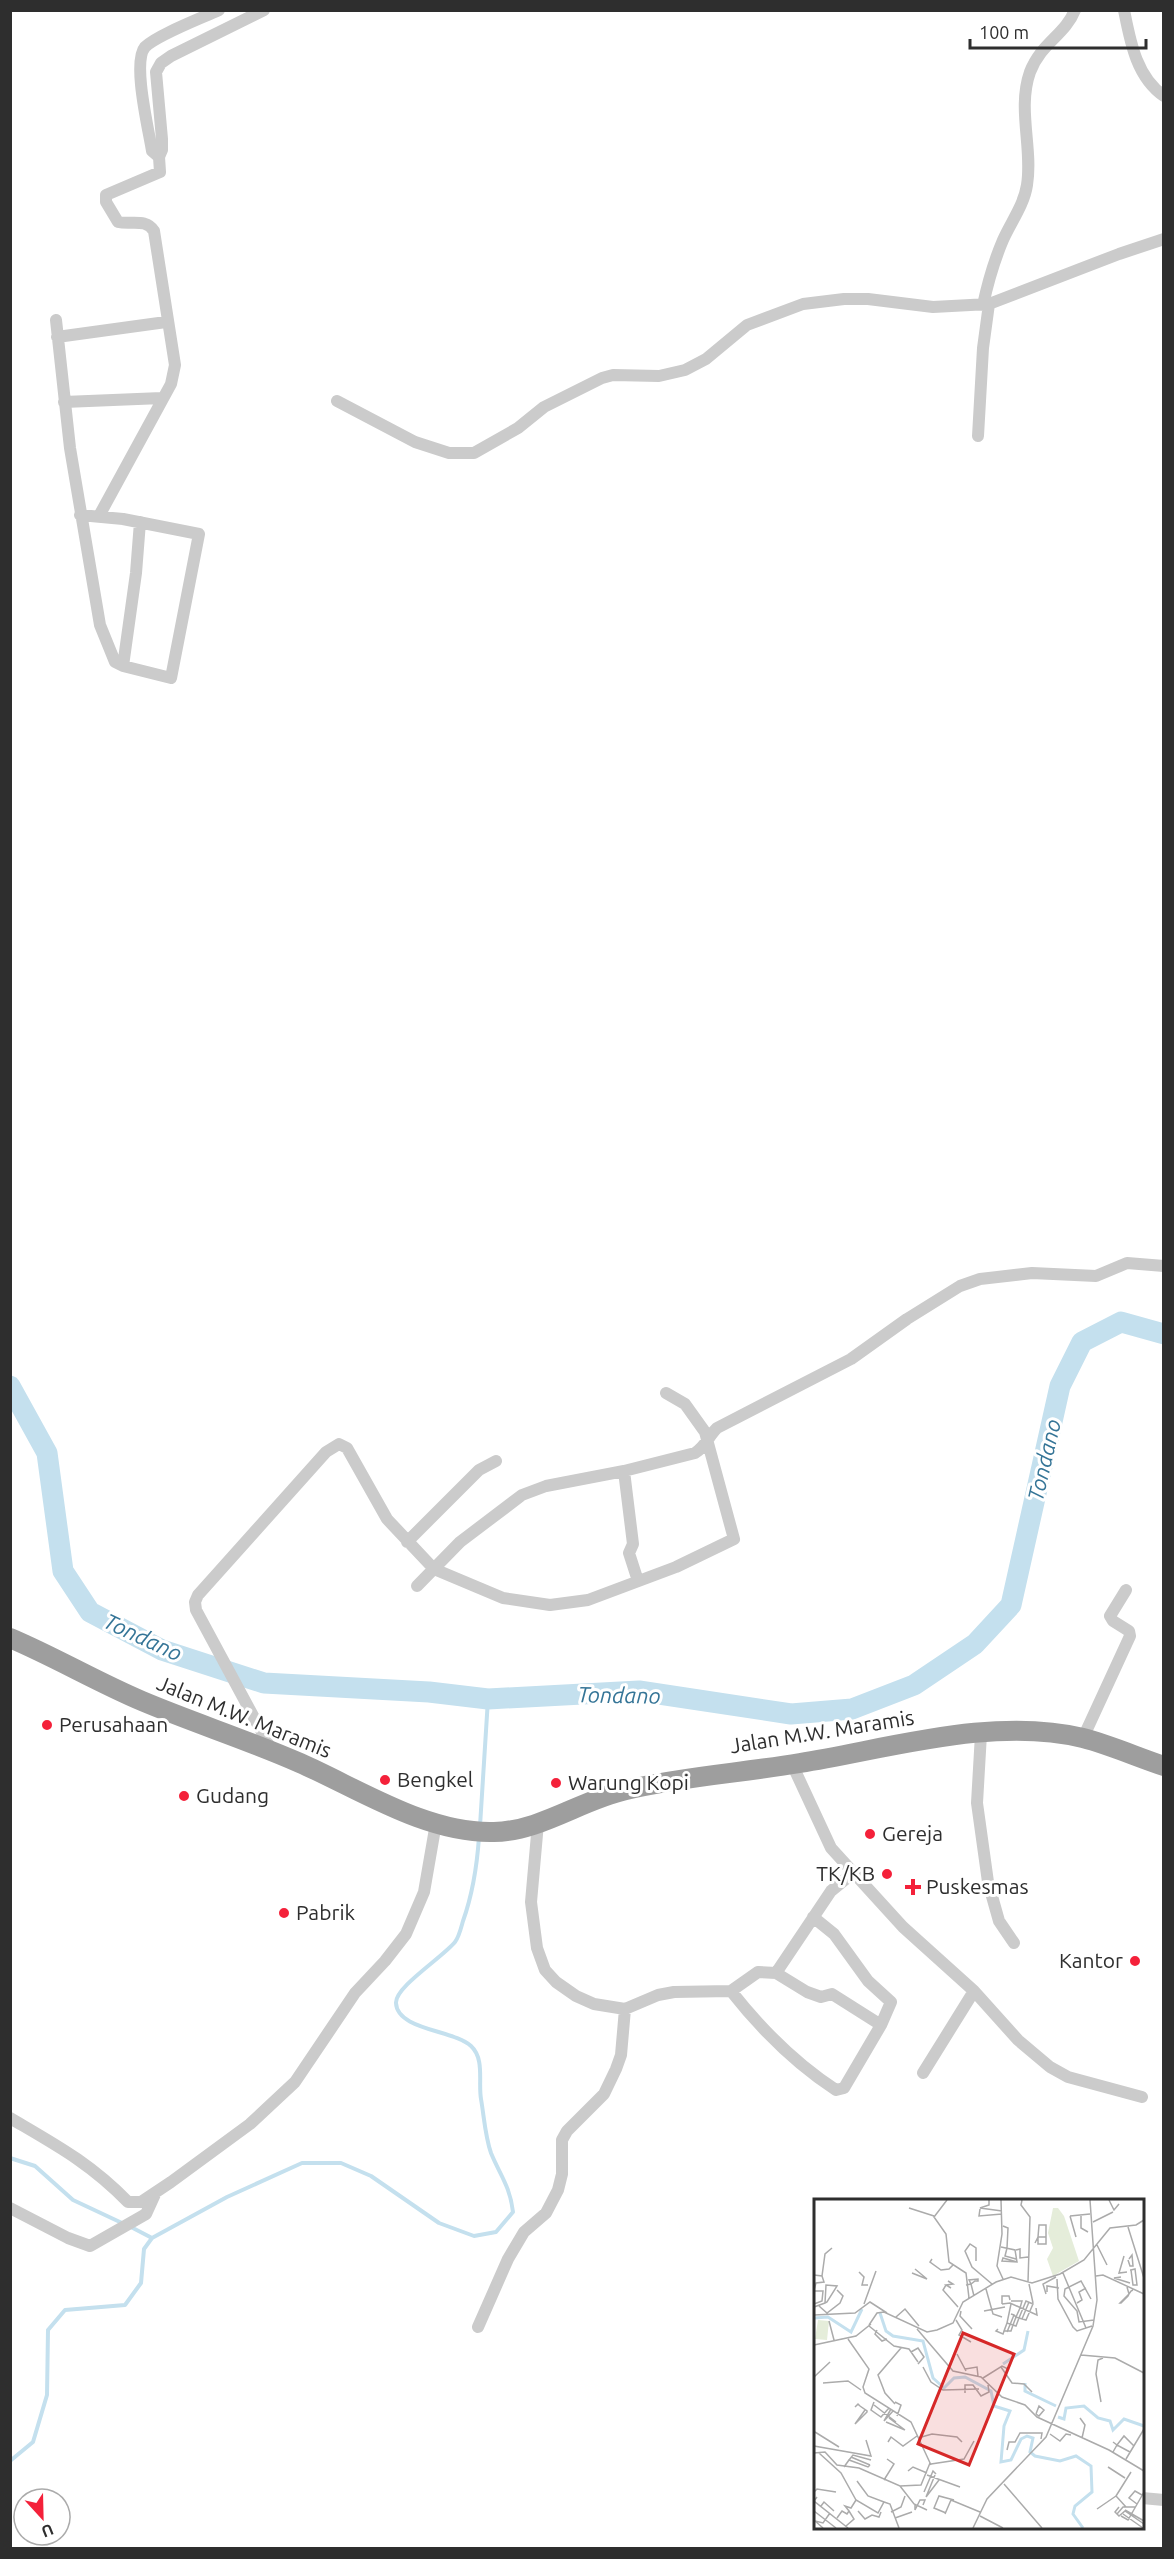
<svg xmlns="http://www.w3.org/2000/svg" width="1174" height="2559" font-family="Ubuntu,sans-serif">
	<style>
		.lines { fill: none; stroke-linecap: round; stroke-linejoin: round }
		.stream { stroke: #c4e0ee; stroke-width: 4 }
		.river { stroke: #c4e0ee; stroke-width: 21 }
		.minor { stroke: #cbcbcb; stroke-width: 12 }
		.trunk { stroke: #9e9e9e; stroke-width: 20 }
		.poi-dot { fill: #f4213a; stroke: #fff; stroke-width: 2 }
		.labels { text-anchor: middle; stroke-width: 6; stroke-linejoin: round; paint-order: stroke }
		.street-label { font-size: 21px; fill: #2e2e2e; stroke: #fff }
		.poi-label { font-size: 21px; fill: #2e2e2e; stroke: #fff; text-anchor: start }
		.water-label { font-size: 22px; font-style: italic; fill: #357597; stroke: #fff }
		.inset-river { fill: none; stroke: #c4e0ee; stroke-width: 3 }
		.inset-road { fill: none; stroke: #ababab; stroke-width: 1.5 }
		.view { fill: #d62828; fill-opacity: 0.15; stroke: #d62828; stroke-width: 3 }
		.inset-edge { fill: none; stroke: #2e2e2e; stroke-width: 3 }
	</style>
	<rect width="100%" height="100%" fill="#fff"/>
	<g class="lines">
		<path class="stream" d="M 480,1826 L 488,1699
			M 10,2158 L 35,2166 L 73,2200 L 122,2223
			M 129,2226 L 152,2238
			M 10,2461 L 33,2442 L 47,2395 L 48,2330 L 65,2310 L 125,2305 L 141,2283 L 144,2249 L 152,2238 L 227,2197 L 302,2163 L 341,2163 L 371,2176 L 439,2223 L 474,2236 L 496,2232 L 513,2212 C 510,2186 500,2175 491,2153 C 485,2136 484,2116 481,2099 C 478,2082 485,2059 471,2046 C 454,2030 397,2030 396,2003 C 395,1987 443,1957 455,1942 C 459,1937 461,1928 463,1921 C 473,1893 477,1866 479,1837"/>
		<path class="river" d="M 10,1386 L 47,1453 L 63,1571 L 90,1612 L 162,1650 L 264,1683 L 429,1692 L 488,1699 L 639,1691 L 791,1714 L 852,1709 L 914,1685 L 975,1644 L 1011,1605 L 1060,1386 L 1082,1342 L 1121,1322 L 1164,1334"/>
		<path class="minor" d="M 1124,10 C 1130,40 1136,77 1164,96
			M 159,157 L 152,151 C 149,131 132,62 145,47 C 157,35 202,18 219,10
			M 983,305 C 988,282 994,261 1003,240 C 1011,222 1024,205 1027,185 C 1033,148 1017,109 1030,72 C 1041,43 1065,35 1075,10
			M 56,320 L 70,448 L 100,625 L 115,662 L 123,666 L 171,678 L 199,534 L 123,519 L 80,515
			M 57,337 L 166,322
			M 337,401 L 415,442 L 449,453 L 474,453 L 518,428 L 544,407 L 602,378 L 613,375 L 659,376 L 685,370 L 706,359 L 747,325 L 803,304 L 844,299 L 868,299 L 933,307 L 989,304 L 1119,254 L 1164,239
			M 64,402 L 162,398
			M 978,436 L 983,348 L 989,304
			M 99,516 L 171,384 L 175,365 L 154,231 C 146,218 131,225 118,222 L 106,202 L 106,195 L 160,172 L 159,157 L 162,150 L 162,139 L 156,72 L 161,63 L 171,56 L 264,10
			M 123,666 L 136,573 L 140,522
			M 624,1471 L 633,1544 L 629,1553 L 638,1581
			M 407,1542 L 479,1470 L 496,1461
			M 417,1586 L 460,1542 L 522,1495 L 546,1486 L 624,1471 L 695,1453 C 706,1446 708,1437 717,1428 L 851,1359 L 907,1319 L 960,1286 L 980,1279 L 1032,1273 L 1096,1276 L 1127,1263 L 1164,1266
			M 981,1734 L 977,1803 L 988,1882 L 999,1921 L 1014,1943
			M 1083,1738 L 1130,1636 L 1129,1631 L 1113,1621 L 1110,1616 L 1126,1590
			M 272,1751 L 196,1610 L 195,1602 L 198,1595 L 326,1452 L 339,1444 L 347,1448 L 387,1519 L 434,1569 L 503,1598 L 550,1605 L 588,1600 L 676,1567 L 734,1539 L 705,1432 L 685,1404 L 666,1393
			M 792,1764 L 831,1848 L 903,1927 L 974,1991 L 1018,2040 L 1050,2067 L 1068,2077 L 1142,2097
			M 538,1823 L 531,1902 L 537,1948 L 545,1970 L 556,1982 L 576,1996 L 594,2004 L 625,2009 L 658,1995 L 674,1992 L 731,1991 L 758,1972 L 776,1973 L 831,1891 L 853,1873
			M 776,1973 L 807,1992 L 821,1997 L 832,1994 L 881,2025
			M 731,1991 C 761,2029 796,2064 836,2090 L 844,2088 L 881,2025 L 891,2002 L 868,1981 L 834,1934 L 813,1917
			M 923,2073 L 974,1991
			M 10,2118 C 56,2145 90,2163 128,2202 L 141,2202 L 171,2182 L 250,2124 L 295,2082 L 355,1993 L 385,1961 L 406,1934 L 424,1892 L 436,1823
			M 10,2208 L 68,2238 L 90,2246 L 146,2214 L 156,2192
			M 478,2327 L 508,2259 L 524,2232 L 546,2213 L 558,2190 L 562,2174 L 562,2140 L 567,2131 L 604,2094 L 616,2069 L 621,2055 L 625,2009
			M 1142,2498 L 1164,2500"/>
		<path class="trunk" d="M 10,1638 C 55,1657 97,1682 142,1701 C 194,1723 248,1740 300,1763 C 359,1789 427,1834 494,1832 C 541,1831 581,1800 626,1790 C 684,1776 742,1773 800,1763 C 888,1749 994,1716 1083,1738 C 1110,1745 1137,1757 1164,1766"/>
	</g>
	<g class="poi-dot">
		<circle cx="47" cy="1725" r="6"/>
		<circle cx="385" cy="1780" r="6"/>
		<circle cx="556" cy="1783" r="6"/>
		<circle cx="184" cy="1796" r="6"/>
		<circle cx="870" cy="1834" r="6"/>
		<circle cx="887" cy="1874" r="6"/>
		<path d="M910 1878h6v6h6v6h-6v6h-6v-6h-6v-6h6z"/>
		<circle cx="284" cy="1913" r="6"/>
		<circle cx="1135" cy="1961" r="6"/>
	</g>
	<g class="labels">
		<g class="street-label">
			<text transform="translate(244 1717) rotate(22)" y="7">Jalan M.W. Maramis</text>
			<text transform="translate(822 1732) rotate(-9)" y="7">Jalan M.W. Maramis</text>
		</g>
		<g class="poi-label">
			<text x="59" y="1732">Perusahaan</text>
			<text x="397" y="1787">Bengkel</text>
			<text x="568" y="1790">Warung Kopi</text>
			<text x="196" y="1803">Gudang</text>
			<text x="882" y="1841">Gereja</text>
			<text x="875" y="1881" text-anchor="end">TK/KB</text>
			<text x="926" y="1894">Puskesmas</text>
			<text x="296" y="1920">Pabrik</text>
			<text x="1123" y="1968" text-anchor="end">Kantor</text>
		</g>
		<g class="water-label">
			<text transform="translate(1044 1460) rotate(-77)" y="8">Tondano</text>
			<text transform="translate(143 1637) rotate(25)" y="8">Tondano</text>
			<text transform="translate(619 1695) rotate(1)" y="8">Tondano</text>
		</g>
	</g>
	<g transform="translate(814 2199)">
		<rect width="330" height="330" fill="#fff"/>
		<path d="M 239,9 L 244,9 L 250,17 L 265,62 L 239,77 L 233,60 L 239,49 L 234,34 ZM 4,121 L 15,122 L 13,141 L 1,140 Z" fill="#e5edda"/>
		<path class="inset-river" d="M 66,114 L 72,132 L 79,137 L 109,142 L 119,179 L 130,189 L 140,179 L 151,178 L 177,192 L 180,207 L 196,212 L 190,227 L 187,263 L 197,261 L 207,240 L 213,237 L 219,239 L 216,253 L 221,257 L 246,262 L 262,257 L 277,267 L 278,293 L 261,307 L 259,315 L 269,329M 0,119 L 14,118 L 37,133 L 48,110M 189,165 L 210,151 L 214,132M 211,184 L 211,192 L 242,207M 244,218 L 250,220 L 252,209 L 270,207 L 284,219 L 296,222 L 299,231 L 310,220 L 330,227"/>
		<path class="inset-road" d="M 133,1 L 120,18 L 132,35 L 135,63 L 152,74 L 155,99M 175,1 L 175,6 L 166,9 L 188,12M 187,1 L 188,35 L 183,67 L 189,80M 208,1 L 207,6 L 216,18 L 214,83M 295,1 L 300,11 L 305,5M 95,9 L 120,17M 166,10 L 165,17 L 188,15M 256,17 L 262,38M 256,17 L 276,15M 267,17 L 267,29 L 274,33M 279,23 L 299,13M 189,27 L 194,29 L 193,49M 314,28 L 330,79M 221,44 L 224,38 L 224,45 L 232,45 L 232,38 L 224,38 L 225,26 L 232,26 L 232,38M 283,46 L 293,66M 187,48 L 201,51 L 203,63 L 188,62 L 189,59 L 203,63M 193,49 L 191,57 L 202,60M 202,51 L 206,50 L 206,59 L 214,58M 310,57 L 305,74 L 313,73M 118,60 L 116,63 L 127,71 L 135,70 L 139,66M 314,61 L 316,67 L 319,67 L 318,56 L 315,60M 162,62 L 162,49 L 156,45 L 151,52 L 158,68 L 178,85M 316,71 L 317,71 L 321,70 L 323,86 L 319,86 L 317,71M 45,73 L 50,78 L 48,86 L 54,86M 98,74 L 113,80 L 101,70M 249,74 L 272,129M 0,76 L 8,77 L 10,83 L 2,84 L 0,91M 8,77 L 11,55 L 18,49M 282,77 L 289,76 L 330,95M 307,78 L 300,79 L 316,84M 243,80 L 244,100 L 259,128 L 263,132 L 278,127M 134,82 L 139,85 L 132,86 L 137,89M 215,85 L 219,104M 132,86 L 129,91 L 144,108M 152,86 L 157,85 L 161,82 L 164,82 L 164,80 L 155,81 L 157,85 L 160,97M 313,88 L 315,95 L 314,97 L 307,104 L 306,104 L 315,95 L 317,92 L 319,91M 172,90 L 179,115 L 188,118M 0,92 L 9,92 L 8,102 L 0,105M 233,93 L 233,87 L 245,89M 232,95 L 229,85 L 242,78M 277,100 L 267,82 L 251,90 L 250,97 L 263,112 L 265,123 L 280,121M 263,104 L 268,101 L 265,93 L 272,89M 50,105 L 62,72M 188,105 L 196,104 L 223,116 L 222,109M 188,105 L 188,97 L 195,97 L 196,101M 5,107 L 13,114 L 26,104 L 29,97 L 23,91M 0,108 L 11,104 L 13,103 L 23,87 L 12,86 L 11,104M 147,112 L 146,117 L 158,130M 170,112 L 191,108M 197,115 L 200,116 L 202,118 L 205,119 L 212,121 L 219,105 L 212,102 L 205,119 L 202,127 L 199,126 L 202,118 L 206,109 L 208,102 L 197,102M 0,116 L 41,114 L 56,103 L 73,114M 82,118 L 91,110 L 105,127M 208,120 L 215,103M 142,121 L 148,131 L 145,136 L 157,143M 15,122 L 20,141M 55,126 L 63,114 L 70,113 L 113,133 L 123,131 L 139,124 L 149,103 L 182,83 L 197,78 L 218,84 L 246,75 L 270,61 L 296,29 L 322,26 L 330,21M 55,127 L 80,147 L 95,150 L 104,163M 103,130 L 139,172 L 167,178 L 188,198 L 211,206 L 223,218 L 295,251 L 330,272M 184,130 L 182,132 L 189,135 L 193,124 L 190,132 L 197,132 L 199,126 L 193,124 L 197,105M 63,131 L 61,135 L 68,142 L 73,140M 193,133 L 200,116M 34,140 L 55,170 L 49,188 L 51,194 L 97,223 L 117,266M 0,146 L 42,137 L 57,125M 97,153 L 104,149 L 110,158 L 104,165M 143,155 L 152,172M 267,156 L 301,159 L 330,174M 109,168 L 117,183 L 129,191 L 165,190M 187,168 L 198,184 L 210,185 L 218,193M 151,170 L 163,168 L 164,177M 0,178 L 16,163M 169,179 L 188,167 L 194,170M 9,184 L 34,182 L 47,191M 151,194 L 151,186 L 159,186 L 167,197 L 175,193 L 174,186M 60,203 L 57,211 L 67,218 L 75,209M 81,203 L 87,206 L 83,217M 287,203 L 282,175 L 284,161 L 289,159M 81,205 L 71,194 L 64,176 L 87,149M 60,206 L 82,223M 41,208 L 44,205 L 46,207 L 53,212 L 53,213 L 41,225 L 51,211M 77,210 L 70,222 L 79,212M 222,215 L 225,217 L 230,211 L 225,207 L 222,215M 75,219 L 91,231M 266,219 L 271,226 L 268,239M 72,223 L 91,231M 1,233 L 25,248M 236,235 L 246,242 L 252,235 L 257,236M 104,239 L 118,235 L 143,238 L 148,243M 74,243 L 77,238 L 89,247 L 103,237M 299,243 L 303,246 L 310,237 L 320,247M 0,247 L 57,257 L 52,241M 193,251 L 195,243 L 201,243 L 206,234 L 228,234 L 227,240M 299,253 L 303,246 L 316,253M 0,254 L 11,253 L 23,266 L 45,269 L 86,287 L 107,286 L 116,264M 5,254 L 27,274 L 42,301 L 64,314 L 70,303 L 76,305 L 85,329M 37,258 L 56,266M 312,260 L 330,230M 35,261 L 39,256 L 57,261M 117,265 L 150,260 L 160,242M 30,268 L 35,261 L 54,268 L 56,266M 294,268 L 311,279M 94,272 L 99,268 L 113,274M 113,276 L 146,288M 70,281 L 80,265 L 73,260M 43,282 L 54,297 L 70,303M 190,285 L 228,329M 86,287 L 100,305 L 113,311M 0,293 L 3,290 L 22,293M 110,293 L 119,272 L 122,275M 3,298 L 0,302 L 34,329M 112,298 L 125,281M 112,298 L 121,276M 101,305 L 101,311 L 106,301 L 111,301 L 109,306M 323,305 L 315,299 L 321,292 L 328,296M 7,307 L 10,303 L 20,312M 305,308 L 301,313 L 305,317 L 311,312 L 330,325M 312,308 L 302,297 L 317,273M 283,310 L 302,297M 311,311 L 330,322M 0,312 L 22,329M 35,312 L 31,307 L 37,309 L 42,301M 44,312 L 51,320 L 58,316 L 65,318 L 67,313M 77,313 L 87,308 L 91,297M 132,314 L 120,309 L 125,297 L 140,301M 131,315 L 137,301 L 166,313M 303,315 L 309,308 L 321,308M 309,315 L 329,329M 166,317 L 189,329M 307,317 L 314,321 L 330,293M 23,319 L 28,312 L 33,315 L 35,312 L 40,320 L 32,327M 81,319 L 98,313M 9,329 L 1,322 L 9,324 L 16,314M 159,329 L 173,300 L 232,238 L 279,127 L 283,101 L 276,1"/>
		<path class="view" d="M 149,134 L 200,155 L 155,266 L 104,245 Z"/>
		<rect width="330" height="330" class="inset-edge"/>
	</g>
	<rect width="1174" height="2559" fill="none" stroke="#2e2e2e" stroke-width="24"/>
	<g transform="translate(42 2517) rotate(158)"><circle r="28" fill="#ffffff" stroke="#ababab" stroke-width="1.5"/>
	<path d="M0-4.5L10 22L0 15L-10 22Z" fill="#f4213a"/>
	<text y="-9" font-size="16" font-weight="bold" text-anchor="middle" fill="#2e2e2e">U</text>
	</g>
	<path d="M970 39v9h176v-9" fill="none" stroke="#2e2e2e" stroke-width="3"/>
	<text x="979" y="39" font-size="18" fill="#2e2e2e" stroke="#ffffff" stroke-width="4.5" paint-order="stroke">100 m</text>
</svg>
